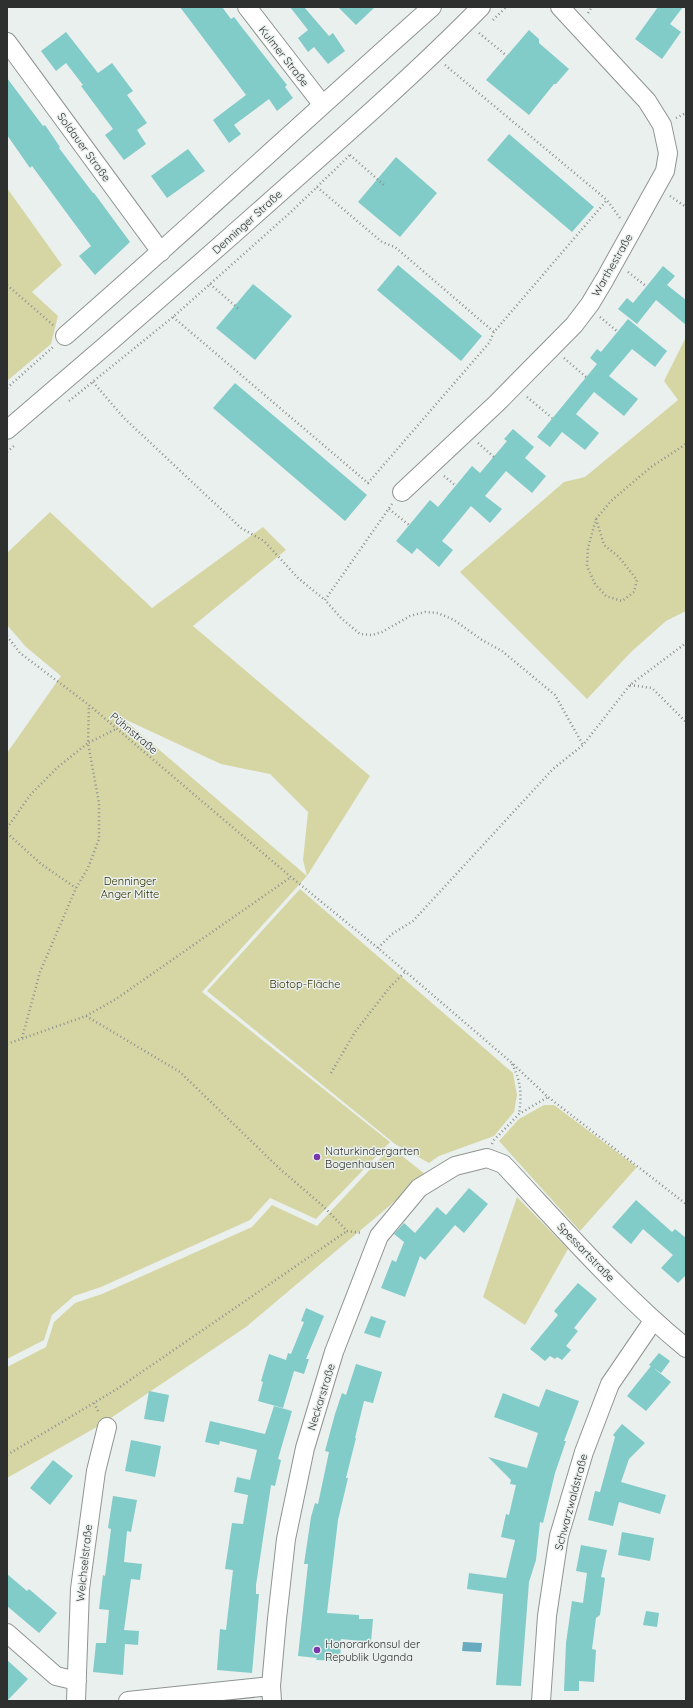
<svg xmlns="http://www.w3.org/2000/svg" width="693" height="1708" font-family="Quicksand,sans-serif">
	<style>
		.green { fill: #d6d6a5; fill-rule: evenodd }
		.water { fill: #68aac0 }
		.building { fill: #81cbc9 }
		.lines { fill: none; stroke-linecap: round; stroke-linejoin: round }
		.minor-casing { stroke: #8f9491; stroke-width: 20 }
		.path { stroke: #8d918f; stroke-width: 2.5; stroke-dasharray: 1 3; stroke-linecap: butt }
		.minor { stroke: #fff; stroke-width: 18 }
		.poi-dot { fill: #7938ac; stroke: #eaf0ed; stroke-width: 1.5 }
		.labels { text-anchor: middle; stroke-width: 3; stroke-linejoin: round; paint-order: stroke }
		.street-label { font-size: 11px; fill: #2e302f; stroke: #eaf0ed }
		.park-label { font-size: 11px; fill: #333103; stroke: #eaf0ed }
		.poi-label { font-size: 11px; fill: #2e302f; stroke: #eaf0ed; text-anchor: start }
	</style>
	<rect width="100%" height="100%" fill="#eaf0ed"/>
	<path class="green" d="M 7,188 L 62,265 L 32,292 L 58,316 L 51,344 L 7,381 Z
		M 686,337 L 686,611 L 666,621 L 631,652 L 587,699 L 460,572 L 564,482 L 585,477 L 678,400 L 664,381 Z
		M 50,512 L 152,608 L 263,527 L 286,550 L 193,626 L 370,776 L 307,876 L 202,992 L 390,1142 L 316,1219 L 270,1198 L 250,1220 L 101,1287 L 74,1296 L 52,1315 L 44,1340 L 7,1359 L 7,753 L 61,676 L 26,647 L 7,625 L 7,553 ZM 122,718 L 221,764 L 270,774 L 308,812 L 303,860 L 307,876 Z
		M 300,889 L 513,1073 L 517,1095 L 514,1112 L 494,1136 L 439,1156 L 429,1163 L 395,1144 L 207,991 Z
		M 544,1105 L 554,1105 L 637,1167 L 580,1231 L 499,1141 L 519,1119 Z
		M 391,1147 L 426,1175 L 246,1327 L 102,1424 L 7,1478 L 7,1367 L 46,1347 L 54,1322 L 75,1303 L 102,1294 L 252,1227 L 272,1205 L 317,1226 Z
		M 517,1197 L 568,1249 L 525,1325 L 483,1297 Z"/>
	<path class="water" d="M 463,1642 L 482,1643 L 481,1652 L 462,1651 Z"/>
	<path class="building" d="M 180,7 L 222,7 L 231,19 L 234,17 L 244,30 L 287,85 L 285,87 L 293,98 L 277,111 L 269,99 L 234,125 L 241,134 L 229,143 L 213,120 L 246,95 Z
		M 290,7 L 304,7 L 329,36 L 333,33 L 345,51 L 328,64 L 314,47 L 308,52 L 298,38 L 308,30 Z
		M 338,7 L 375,7 L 356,25 Z
		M 658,7 L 683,7 L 670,24 L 681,32 L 662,59 L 635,39 Z
		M 529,30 L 539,39 L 539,43 L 569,69 L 556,84 L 554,84 L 529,115 L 486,80 Z
		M 66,32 L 98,73 L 112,63 L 133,91 L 127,95 L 147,123 L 137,130 L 146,144 L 124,160 L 105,135 L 113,129 L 81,86 L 83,85 L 66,63 L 56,71 L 41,51 Z
		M 7,78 L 43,126 L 45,125 L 60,147 L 59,148 L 93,193 L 94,193 L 130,242 L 95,275 L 79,256 L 91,246 L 32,166 L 30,168 L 7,135 Z
		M 509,134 L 594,207 L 572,232 L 487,160 Z
		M 188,149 L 205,171 L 167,198 L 151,176 Z
		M 396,157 L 437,193 L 400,237 L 358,202 Z
		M 398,265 L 482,336 L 461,361 L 377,290 Z
		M 663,266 L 675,276 L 667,285 L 686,300 L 686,325 L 656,300 L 637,324 L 618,309 L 627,298 L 633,303 Z
		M 253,284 L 292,316 L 255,360 L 216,328 Z
		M 628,319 L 667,351 L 655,367 L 632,349 L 609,376 L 638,399 L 624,416 L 594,392 L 576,414 L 599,433 L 585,450 L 562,432 L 550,447 L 537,437 L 597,364 L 590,358 L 597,349 L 601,352 Z
		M 235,383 L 367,495 L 345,521 L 213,408 Z
		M 513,429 L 534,447 L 525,458 L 546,476 L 532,493 L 506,471 L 485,496 L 502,509 L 490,523 L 471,506 L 442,541 L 453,550 L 439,567 L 417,548 L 412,554 L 396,541 L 430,500 L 438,507 L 472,466 L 480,473 L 507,441 L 504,439 Z
		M 469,1188 L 488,1204 L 464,1233 L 455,1225 L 425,1260 L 420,1256 L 405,1297 L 381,1288 L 392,1260 L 396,1262 L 404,1242 L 394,1234 L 404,1223 L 415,1233 L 437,1207 L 446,1215 Z
		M 636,1200 L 672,1232 L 675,1229 L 686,1238 L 686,1275 L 678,1283 L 661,1268 L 673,1255 L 643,1229 L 631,1244 L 612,1227 Z
		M 578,1283 L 597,1299 L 574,1328 L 578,1331 L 566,1346 L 571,1350 L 562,1360 L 557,1357 L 555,1359 L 550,1356 L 545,1361 L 530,1349 L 558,1315 L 554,1311 Z
		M 306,1308 L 324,1316 L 306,1359 L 309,1359 L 304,1374 L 294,1371 L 283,1408 L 258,1401 L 263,1382 L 261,1381 L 269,1354 L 286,1360 L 288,1353 L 291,1354 L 304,1322 L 301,1321 Z
		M 371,1316 L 386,1321 L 380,1338 L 364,1333 Z
		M 659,1353 L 670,1361 L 661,1373 L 649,1365 Z
		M 356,1364 L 382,1372 L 373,1403 L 364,1401 L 355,1438 L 356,1438 L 346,1478 L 348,1478 L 338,1520 L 327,1613 L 359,1615 L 359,1619 L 373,1619 L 371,1642 L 341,1639 L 340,1661 L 316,1660 L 317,1658 L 298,1656 L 308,1564 L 304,1564 L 311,1517 L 315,1503 L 318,1504 L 329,1452 L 325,1451 L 335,1414 L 342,1393 L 346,1395 Z
		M 651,1366 L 671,1382 L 646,1411 L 627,1396 Z
		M 546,1389 L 579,1401 L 564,1441 L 566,1441 L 555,1473 L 543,1523 L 540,1522 L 536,1560 L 529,1582 L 521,1686 L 496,1685 L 503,1594 L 467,1589 L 469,1573 L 506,1578 L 515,1540 L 501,1537 L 506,1514 L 509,1515 L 516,1485 L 510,1484 L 511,1480 L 488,1457 L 527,1468 L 538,1433 L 494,1417 L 503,1393 L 539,1407 Z
		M 149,1391 L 169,1395 L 164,1422 L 144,1419 Z
		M 274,1406 L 292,1411 L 278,1459 L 281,1460 L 275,1486 L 271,1485 L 256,1585 L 256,1594 L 259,1594 L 252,1673 L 217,1670 L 220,1629 L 226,1630 L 233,1570 L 225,1569 L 232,1523 L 243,1524 L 248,1495 L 234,1492 L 237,1477 L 250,1480 L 257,1450 L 220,1441 L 219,1445 L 205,1442 L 210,1421 L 265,1434 Z
		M 622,1424 L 645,1443 L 629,1459 L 621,1482 L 666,1495 L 660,1514 L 619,1502 L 613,1526 L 588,1520 L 595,1491 L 600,1492 L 615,1437 L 613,1435 Z
		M 131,1440 L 161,1446 L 155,1477 L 125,1471 Z
		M 53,1460 L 73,1476 L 50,1505 L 30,1488 Z
		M 113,1496 L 137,1500 L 131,1532 L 127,1531 L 124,1562 L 142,1564 L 140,1580 L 131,1579 L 124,1630 L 139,1631 L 138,1645 L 125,1644 L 123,1675 L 93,1672 L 96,1643 L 106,1643 L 109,1610 L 99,1609 L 103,1575 L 105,1576 L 111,1529 L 108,1528 Z
		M 622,1532 L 654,1538 L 650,1561 L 618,1555 Z
		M 581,1545 L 607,1550 L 601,1577 L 605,1578 L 600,1615 L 596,1618 L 592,1649 L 596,1650 L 594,1682 L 579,1681 L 579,1691 L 564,1691 L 566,1643 L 572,1601 L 583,1603 L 587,1573 L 576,1571 Z
		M 7,1574 L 27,1591 L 29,1589 L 57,1613 L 39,1633 L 7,1606 Z
		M 646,1611 L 659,1613 L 657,1627 L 643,1625 Z
		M 7,1660 L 28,1679 L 7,1701 Z"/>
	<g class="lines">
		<g class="minor-casing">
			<path id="minor" d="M 247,7 L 322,104
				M 7,42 L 161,252
				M 65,336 C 189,228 309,116 432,7
				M 7,430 C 100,351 192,271 284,189 C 351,130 418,71 481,7
				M 402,492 L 497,403 L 574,325 L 590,304 L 605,279 L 665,171 L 668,153 L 662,125 L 647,101 L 560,7
				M 7,1633 L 56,1676 L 77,1681
				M 76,1701 L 80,1589 L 96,1471 L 107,1427
				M 128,1701 L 271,1686
				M 272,1701 L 271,1686 L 277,1619 L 286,1539 L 305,1448 L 334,1352 L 379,1236 L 419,1188 L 455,1166 L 487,1158 L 503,1164 C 562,1227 619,1293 686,1348
				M 541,1701 L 547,1616 L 559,1536 L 584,1452 L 610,1384 L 653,1321"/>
		</g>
		<path class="path" d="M 588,13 L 592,7
			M 493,20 L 506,7
			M 479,33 L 507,56
			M 445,65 L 607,200 L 620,218
			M 676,118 L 686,113
			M 350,155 L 384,185
			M 317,187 L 382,242 L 395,247 L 494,332
			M 670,196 L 686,207
			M 628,272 L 646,286
			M 210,284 L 240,310
			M 7,285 L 53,325
			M 173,317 L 368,483 L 489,343 L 494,332 L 607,200
			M 600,317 L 618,332
			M 564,358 L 586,377
			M 93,382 L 124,418 L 241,528 L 264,541 L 298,578 L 325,600
			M 7,388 L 53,347
			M 527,397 L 552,418
			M 69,401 L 173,317 L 292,211 L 350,155
			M 478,443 L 494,457
			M 7,452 L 14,446
			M 444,476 L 456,486
			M 392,504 L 325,600 L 341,618 L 360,634 L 372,635 L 382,632 L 410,616 L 425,612 L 438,613 L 454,620 L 482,640 L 502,651 L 555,695 L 583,745
			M 389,509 L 409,525
			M 596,519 L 604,545 L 619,557 L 637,580 L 634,592 L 622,601 L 606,596 L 595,584 L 587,566 L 588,548 L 596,519 L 611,501 L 651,467 L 686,444
			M 7,636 L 20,653 L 89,705 L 291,877 L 378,948 L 512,1063 L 548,1097 L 686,1204
			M 630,685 L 652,688 L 686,722
			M 7,828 L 31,794 L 58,767 L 88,743 L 89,705
			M 7,833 L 41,864 L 76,888
			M 378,948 L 392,934 L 413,921 L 553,769 L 583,745 L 630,685 L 686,643
			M 86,1016 L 180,1072 L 280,1169 L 323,1206 L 347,1231 L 362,1233
			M 22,1038 L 40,972 L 76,888 L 88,868 L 99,839 L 99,803 L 88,743 L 116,729
			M 7,1044 L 86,1016 L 116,999 L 291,877
			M 512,1064 C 521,1081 522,1095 519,1114
			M 331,1073 L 355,1032 L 389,988 L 405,972
			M 492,1144 L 494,1140 L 519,1114 L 548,1097
			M 94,1403 L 99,1413
			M 7,1455 L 117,1389 L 347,1231"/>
		<use href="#minor" class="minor"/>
	</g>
	<g class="poi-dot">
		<circle cx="317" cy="1157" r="4"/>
		<circle cx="317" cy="1650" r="4"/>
	</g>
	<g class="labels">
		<g class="street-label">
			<text transform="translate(284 56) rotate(52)" y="4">Kulmer Straße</text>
			<text transform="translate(84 147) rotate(54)" y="4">Soldauer Straße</text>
			<text transform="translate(247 222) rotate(-42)" y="4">Denninger Straße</text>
			<text transform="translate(612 265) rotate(-60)" y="4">Warthestraße</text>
			<text transform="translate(134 733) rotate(40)" y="4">Pühnstraße</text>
			<text transform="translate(586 1252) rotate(46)" y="4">Spessartstraße</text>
			<text transform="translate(321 1397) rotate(-73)" y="4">Neckarstraße</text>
			<text transform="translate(571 1502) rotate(-75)" y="4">Schwarzwaldstraße</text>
			<text transform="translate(84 1563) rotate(-84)" y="4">Weichselstraße</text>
		</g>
		<g class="park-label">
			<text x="130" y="885">Denninger<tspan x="130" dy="13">Anger Mitte</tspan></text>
			<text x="305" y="988">Biotop-Fläche</text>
		</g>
		<g class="poi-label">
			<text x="325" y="1155">Naturkindergarten<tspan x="325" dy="13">Bogenhausen</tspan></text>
			<text x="325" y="1648">Honorarkonsul der<tspan x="325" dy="13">Republik Uganda</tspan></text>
		</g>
	</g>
	<rect width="693" height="1708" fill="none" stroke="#2e302f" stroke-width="16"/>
</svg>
